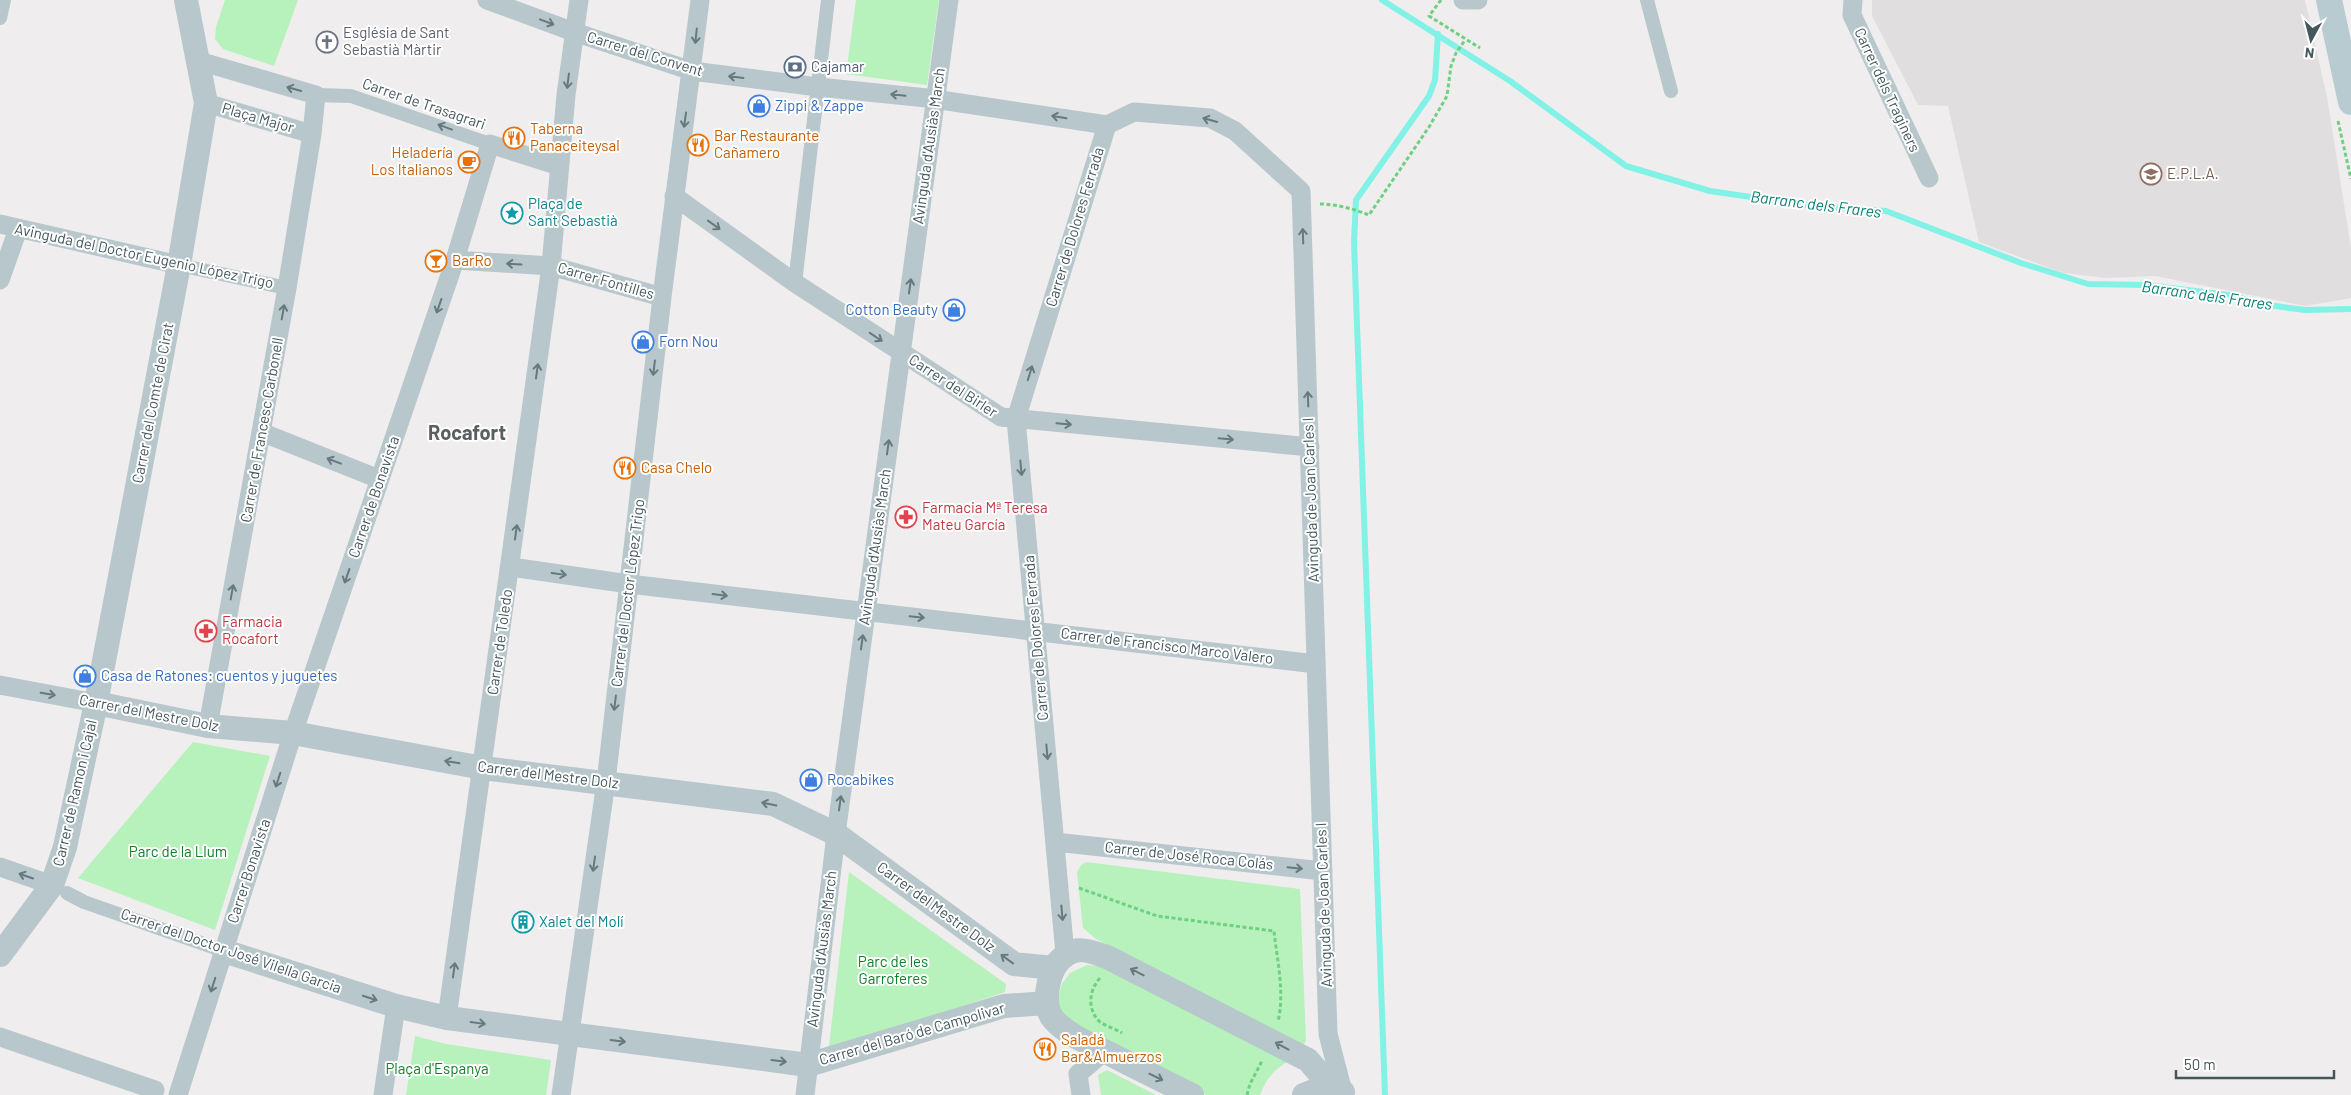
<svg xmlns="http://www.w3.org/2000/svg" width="2351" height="1095" font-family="Barlow,sans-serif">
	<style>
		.education { fill: #e1dee0 }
		.green { fill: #b7f1bc }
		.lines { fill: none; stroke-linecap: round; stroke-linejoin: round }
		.stream { stroke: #82f1e6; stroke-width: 6 }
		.path { stroke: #6ed182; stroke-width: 3; stroke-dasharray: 4 2.5; stroke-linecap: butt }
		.pedestrian { stroke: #b7c7cb; stroke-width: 14 }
		.minor { stroke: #b7c7cb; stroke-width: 19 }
		.tertiary { stroke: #b7c7cb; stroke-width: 24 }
		.secondary { stroke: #b7cbd0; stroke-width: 26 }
		.oneway { stroke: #66797d }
		.labels { text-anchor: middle; stroke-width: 4; stroke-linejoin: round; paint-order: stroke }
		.worship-label { font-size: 15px; fill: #5b616d; stroke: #fff; text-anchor: start }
		.street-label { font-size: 15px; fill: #44575b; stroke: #fff }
		.service-label { font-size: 15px; fill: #4e5e75; stroke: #fff; text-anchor: start }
		.shop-label { font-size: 15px; fill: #366cbe; stroke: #fff; text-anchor: start }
		.food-label { font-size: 15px; fill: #c56008; stroke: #fff; text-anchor: start }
		.education-label { font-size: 15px; fill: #785e54; stroke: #fff; text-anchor: start }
		.culture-label { font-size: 15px; fill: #0d838f; stroke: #fff; text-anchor: start }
		.health-label { font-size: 15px; fill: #be3a42; stroke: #fff; text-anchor: start }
		.park-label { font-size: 15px; fill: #118027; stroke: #fff }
		.water-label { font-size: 16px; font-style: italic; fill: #088074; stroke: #fff }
		.district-label { font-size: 20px; font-weight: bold; fill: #596062; stroke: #fff }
	</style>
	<rect width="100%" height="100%" fill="#f0edee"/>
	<path class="education" d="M 1872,0 L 2305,0 L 2327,97 L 2351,248 L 2351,298 L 2305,306 L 2155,276 L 2106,278 L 2063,273 L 1979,242 L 1948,106 L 1918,105 L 1872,16 Z"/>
	<path class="green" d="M 225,0 L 298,0 L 274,66 L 223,49 L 215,39 L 216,27 Z
		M 856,0 L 939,0 L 927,85 L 846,74 Z
		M 193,742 L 270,756 L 215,930 L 78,878 Z
		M 1086,862 L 1300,889 L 1306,1041 L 1303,1046 L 1096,939 L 1083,928 L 1077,872 L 1081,865 Z
		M 849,872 L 1006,984 L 1005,992 L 834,1048 L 829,1046 Z
		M 1087,965 L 1099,966 L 1289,1061 C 1274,1069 1266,1079 1260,1095 L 1206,1095 L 1075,1029 L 1059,1010 L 1058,998 L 1062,984 L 1070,973 Z
		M 415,1036 L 446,1044 L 551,1060 L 546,1095 L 406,1095 Z
		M 1107,1070 L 1156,1095 L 1101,1095 L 1098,1075 Z"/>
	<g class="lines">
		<path class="stream" d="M 1382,0 L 1510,81 L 1626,166 L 1710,191 L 1813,206 L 1886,211 L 2021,263 L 2088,284 L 2146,285 L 2228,295 L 2268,305 L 2305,310 L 2351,309
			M 1385,1095 L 1354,242 L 1356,200 L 1429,96 L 1435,80 L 1438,34"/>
		<path class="path" d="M 1441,0 L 1429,16 L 1480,48
			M 2338,121 L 2351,179
			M 1320,204 C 1336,204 1354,209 1369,215 L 1429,127 L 1447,96 L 1451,66 L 1456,53 L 1465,40
			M 1079,888 L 1157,916 L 1274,931 C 1277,960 1285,993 1278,1021
			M 1100,978 C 1090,989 1087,1006 1097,1019 C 1103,1026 1115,1028 1122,1033
			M 1247,1095 L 1250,1084 L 1262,1061"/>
		<path class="pedestrian" d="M 1647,0 L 1671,91
			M 0,18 L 4,0
			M 316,95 L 351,96 L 490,144
			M 179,265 L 287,288
			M 795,283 L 828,0
			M 67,893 L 84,902 L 224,951"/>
		<path class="minor" d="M 487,0 L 574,32 L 692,71 L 818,87 L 927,98 L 1107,125
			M 1463,0 L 1478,0
			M 1853,0 L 1852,15 L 1929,178
			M 199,61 L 316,95 L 312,134 L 206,103
			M 1107,125 L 1134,112 L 1210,118 L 1235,131 L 1301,191 L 1328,1034 L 1343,1092
			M 674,196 L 795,283 L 1001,417 L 1310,447
			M 0,224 L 179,265
			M 455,260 L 551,266 L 566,95 L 579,0
			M 0,280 L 18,229
			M 261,432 L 379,479
			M 511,567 L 629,584 L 1316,664
			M 0,685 L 96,703
			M 208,726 L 287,288 L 312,134
			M 1055,842 L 1323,871
			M 0,867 L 52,885
			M 1065,954 L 1016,419 L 1107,125
			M 447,1018 L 551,266 L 662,297
			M 0,1037 L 155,1090
			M 178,1095 L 293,733 L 455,260 L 490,144 L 559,166
			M 383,1095 L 396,1006
			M 561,1095 L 606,782 L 662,297 L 700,0
			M 805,1095 L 836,834 L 949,0
			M 1081,1095 L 1078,1074 L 1105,1051"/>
		<path class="tertiary" d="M 96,703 L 208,726 L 293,733 L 483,768 L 773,804 L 836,834 L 1014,964 L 1054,968
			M 224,951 L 396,1006 L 447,1018 L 808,1065 L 1004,1006 L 1047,1003
			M 0,955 L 52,885 L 65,847 L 96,703 L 179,265 L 206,103 L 186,0
			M 1192,1095 C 1163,1081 1135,1067 1106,1052 C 1088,1043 1068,1035 1054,1020 C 1041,1006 1048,975 1058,962 C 1074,944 1087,950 1107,957 L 1308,1060 L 1332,1088
			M 1304,1095 L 1324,1087 L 1343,1092"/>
		<path class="secondary" d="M 2329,0 L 2351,102"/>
	</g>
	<defs><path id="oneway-shaft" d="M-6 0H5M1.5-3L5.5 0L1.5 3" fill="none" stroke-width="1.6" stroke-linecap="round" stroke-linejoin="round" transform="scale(1.25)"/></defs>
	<g class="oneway">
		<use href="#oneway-shaft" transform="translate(547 22) rotate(21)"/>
		<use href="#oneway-shaft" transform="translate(696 36) rotate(96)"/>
		<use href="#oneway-shaft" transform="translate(736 77) rotate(-173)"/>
		<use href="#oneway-shaft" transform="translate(568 81) rotate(97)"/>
		<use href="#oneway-shaft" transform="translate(294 89) rotate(-164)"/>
		<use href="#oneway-shaft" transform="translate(898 95) rotate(-174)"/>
		<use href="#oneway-shaft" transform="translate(1059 117) rotate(-171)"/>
		<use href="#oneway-shaft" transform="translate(685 120) rotate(98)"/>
		<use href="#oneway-shaft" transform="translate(1210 120) rotate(-164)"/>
		<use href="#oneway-shaft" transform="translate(445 127) rotate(-160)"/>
		<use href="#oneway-shaft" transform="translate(714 225) rotate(36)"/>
		<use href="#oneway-shaft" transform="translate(1303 236) rotate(-92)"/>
		<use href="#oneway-shaft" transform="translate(514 264) rotate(-177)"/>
		<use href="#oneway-shaft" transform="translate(910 286) rotate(-82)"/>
		<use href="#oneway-shaft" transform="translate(439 306) rotate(109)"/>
		<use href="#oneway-shaft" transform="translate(283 312) rotate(-80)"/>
		<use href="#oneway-shaft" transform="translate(876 337) rotate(34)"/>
		<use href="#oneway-shaft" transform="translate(654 368) rotate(97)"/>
		<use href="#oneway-shaft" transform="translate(537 371) rotate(-82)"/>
		<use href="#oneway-shaft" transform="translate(1030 373) rotate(-73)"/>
		<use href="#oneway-shaft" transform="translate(1308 399) rotate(-92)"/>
		<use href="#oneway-shaft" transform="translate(1064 424) rotate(5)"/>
		<use href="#oneway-shaft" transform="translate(1226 439) rotate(5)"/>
		<use href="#oneway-shaft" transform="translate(888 447) rotate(-82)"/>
		<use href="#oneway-shaft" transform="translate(334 461) rotate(-159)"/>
		<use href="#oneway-shaft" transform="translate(1021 468) rotate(85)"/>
		<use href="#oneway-shaft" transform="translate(516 532) rotate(-82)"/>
		<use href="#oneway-shaft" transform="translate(559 574) rotate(8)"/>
		<use href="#oneway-shaft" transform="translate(347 576) rotate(109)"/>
		<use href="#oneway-shaft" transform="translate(232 592) rotate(-80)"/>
		<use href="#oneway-shaft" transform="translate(720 595) rotate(7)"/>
		<use href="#oneway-shaft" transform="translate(917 617) rotate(6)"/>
		<use href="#oneway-shaft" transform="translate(862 642) rotate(-82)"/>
		<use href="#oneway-shaft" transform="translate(48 694) rotate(10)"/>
		<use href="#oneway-shaft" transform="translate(615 703) rotate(97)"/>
		<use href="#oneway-shaft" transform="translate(1047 752) rotate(85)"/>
		<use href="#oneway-shaft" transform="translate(452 762) rotate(-170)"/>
		<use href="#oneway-shaft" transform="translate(278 780) rotate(108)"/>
		<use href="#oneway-shaft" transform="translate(840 803) rotate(-82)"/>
		<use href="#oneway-shaft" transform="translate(769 804) rotate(-168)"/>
		<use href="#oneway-shaft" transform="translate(594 864) rotate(98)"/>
		<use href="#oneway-shaft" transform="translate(1295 868) rotate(6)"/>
		<use href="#oneway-shaft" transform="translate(26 876) rotate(-161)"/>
		<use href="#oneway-shaft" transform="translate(1062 913) rotate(85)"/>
		<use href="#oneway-shaft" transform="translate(1007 959) rotate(-144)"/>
		<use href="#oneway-shaft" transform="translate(454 970) rotate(-82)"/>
		<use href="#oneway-shaft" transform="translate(1137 972) rotate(-153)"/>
		<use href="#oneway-shaft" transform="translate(213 985) rotate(108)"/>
		<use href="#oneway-shaft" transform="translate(370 998) rotate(18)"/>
		<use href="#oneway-shaft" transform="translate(478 1023) rotate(8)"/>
		<use href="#oneway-shaft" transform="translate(618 1041) rotate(7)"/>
		<use href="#oneway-shaft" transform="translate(1282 1046) rotate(-152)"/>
		<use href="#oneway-shaft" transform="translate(779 1061) rotate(7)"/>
		<use href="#oneway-shaft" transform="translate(1156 1077) rotate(26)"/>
	</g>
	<defs>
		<g id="church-ring" transform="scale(1.125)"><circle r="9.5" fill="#fff" stroke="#6b7280" stroke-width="1.5"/><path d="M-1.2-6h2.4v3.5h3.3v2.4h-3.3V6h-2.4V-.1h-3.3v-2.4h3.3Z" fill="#6b7280"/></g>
		<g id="bank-ring" transform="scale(1.125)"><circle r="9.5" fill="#fff" stroke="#5c6f8a" stroke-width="1.5"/><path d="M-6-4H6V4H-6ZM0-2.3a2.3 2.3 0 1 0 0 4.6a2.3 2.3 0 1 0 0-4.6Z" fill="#5c6f8a"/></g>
		<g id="shop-ring" transform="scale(1.125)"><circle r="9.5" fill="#fff" stroke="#3f7fe0" stroke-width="1.5"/><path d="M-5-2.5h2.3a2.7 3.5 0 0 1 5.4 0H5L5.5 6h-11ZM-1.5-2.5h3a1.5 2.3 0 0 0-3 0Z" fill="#3f7fe0"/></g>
		<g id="restaurant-ring" transform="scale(1.125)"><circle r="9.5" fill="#fff" stroke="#e8710a" stroke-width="1.5"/><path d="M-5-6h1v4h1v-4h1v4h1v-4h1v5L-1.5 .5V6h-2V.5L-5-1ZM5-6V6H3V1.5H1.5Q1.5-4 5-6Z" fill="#e8710a"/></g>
		<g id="cafe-ring" transform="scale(1.125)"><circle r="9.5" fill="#fff" stroke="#e8710a" stroke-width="1.5"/><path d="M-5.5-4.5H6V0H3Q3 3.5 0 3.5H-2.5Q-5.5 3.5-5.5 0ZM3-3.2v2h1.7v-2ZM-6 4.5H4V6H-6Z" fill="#e8710a"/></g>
		<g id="school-ring" transform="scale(1.125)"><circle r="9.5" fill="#fff" stroke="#8d6e63" stroke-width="1.5"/><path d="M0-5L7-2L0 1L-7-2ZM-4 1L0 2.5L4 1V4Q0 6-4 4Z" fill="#8d6e63"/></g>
		<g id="sight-ring" transform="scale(1.125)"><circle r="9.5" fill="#fff" stroke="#0f9aa8" stroke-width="1.5"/><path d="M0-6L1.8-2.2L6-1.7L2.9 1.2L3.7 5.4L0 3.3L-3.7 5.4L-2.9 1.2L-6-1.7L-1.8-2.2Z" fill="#0f9aa8"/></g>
		<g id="bar-ring" transform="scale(1.125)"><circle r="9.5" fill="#fff" stroke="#e8710a" stroke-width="1.5"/><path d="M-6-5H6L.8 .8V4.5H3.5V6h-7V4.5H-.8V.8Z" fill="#e8710a"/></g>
		<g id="pharmacy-ring" transform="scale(1.125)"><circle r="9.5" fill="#fff" stroke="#e0444e" stroke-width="1.5"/><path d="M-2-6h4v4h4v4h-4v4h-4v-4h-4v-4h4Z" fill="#e0444e"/></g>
		<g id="building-ring" transform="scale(1.125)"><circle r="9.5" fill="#fff" stroke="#0f9aa8" stroke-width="1.5"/><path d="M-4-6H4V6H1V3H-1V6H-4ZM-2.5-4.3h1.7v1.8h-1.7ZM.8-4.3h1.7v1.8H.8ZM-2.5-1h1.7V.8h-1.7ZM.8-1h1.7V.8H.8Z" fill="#0f9aa8"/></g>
	</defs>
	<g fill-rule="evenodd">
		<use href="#church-ring" x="327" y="42"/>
		<use href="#bank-ring" x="795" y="67"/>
		<use href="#shop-ring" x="759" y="106"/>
		<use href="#restaurant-ring" x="514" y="138"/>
		<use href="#restaurant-ring" x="698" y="145"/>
		<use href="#cafe-ring" x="469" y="162"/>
		<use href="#school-ring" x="2151" y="174"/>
		<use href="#sight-ring" x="512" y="213"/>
		<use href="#bar-ring" x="436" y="261"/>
		<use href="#shop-ring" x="954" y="310"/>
		<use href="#shop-ring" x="643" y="342"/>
		<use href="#restaurant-ring" x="625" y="468"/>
		<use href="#pharmacy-ring" x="906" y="517"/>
		<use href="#pharmacy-ring" x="206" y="631"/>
		<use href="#shop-ring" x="85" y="676"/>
		<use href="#shop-ring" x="811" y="780"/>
		<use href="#building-ring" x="523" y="922"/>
		<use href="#restaurant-ring" x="1045" y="1049"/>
	</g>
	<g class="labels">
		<g class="worship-label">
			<text x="343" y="38">Església de Sant<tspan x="343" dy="17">Sebastià Màrtir</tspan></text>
		</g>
		<g class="street-label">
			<text transform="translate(645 54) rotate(17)" y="5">Carrer del Convent</text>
			<text transform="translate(1887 90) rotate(65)" y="5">Carrer dels Traginers</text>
			<text transform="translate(424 104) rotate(19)" y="5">Carrer de Trasagrari</text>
			<text transform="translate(258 118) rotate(16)" y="5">Plaça Major</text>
			<text transform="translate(929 146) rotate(-82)" y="5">Avinguda d'Ausiàs March</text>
			<text transform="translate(1075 227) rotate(-73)" y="5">Carrer de Dolores Ferrada</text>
			<text transform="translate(144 256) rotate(12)" y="5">Avinguda del Doctor Eugenio López Trigo</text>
			<text transform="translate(606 281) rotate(16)" y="5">Carrer Fontilles</text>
			<text transform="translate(953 386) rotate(33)" y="5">Carrer del Birler</text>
			<text transform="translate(153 403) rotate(-79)" y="5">Carrer del Comte de Cirat</text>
			<text transform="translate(262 430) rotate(-80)" y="5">Carrer de Francesc Carbonell</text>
			<text transform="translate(374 497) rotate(-71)" y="5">Carrer de Bonavista</text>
			<text transform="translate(1311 500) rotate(-92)" y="5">Avinguda de Joan Carles I</text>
			<text transform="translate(875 547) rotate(-82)" y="5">Avinguda d'Ausiàs March</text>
			<text transform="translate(628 593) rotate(-83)" y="5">Carrer del Doctor López Trigo</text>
			<text transform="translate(1036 638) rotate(-95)" y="5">Carrer de Dolores Ferrada</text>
			<text transform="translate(500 642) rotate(-82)" y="5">Carrer de Toledo</text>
			<text transform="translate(1167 646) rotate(7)" y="5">Carrer de Francisco Marco Valero</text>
			<text transform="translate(149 713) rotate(11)" y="5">Carrer del Mestre Dolz</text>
			<text transform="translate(548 775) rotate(7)" y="5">Carrer del Mestre Dolz</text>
			<text transform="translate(75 793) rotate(-77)" y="5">Carrer de Ramon i Cajal</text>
			<text transform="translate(1189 856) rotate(6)" y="5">Carrer de José Roca Colás</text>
			<text transform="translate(249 871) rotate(-72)" y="5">Carrer Bonavista</text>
			<text transform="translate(1324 905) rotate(-92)" y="5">Avinguda de Joan Carles I</text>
			<text transform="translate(936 907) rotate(36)" y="5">Carrer del Mestre Dolz</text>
			<text transform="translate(822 949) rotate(-83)" y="5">Avinguda d'Ausiàs March</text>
			<text transform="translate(231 951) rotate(19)" y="5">Carrer del Doctor José Vilella Garcia</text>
			<text transform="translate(912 1034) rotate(-16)" y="5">Carrer del Baró de Campolivar</text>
		</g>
		<g class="service-label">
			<text x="811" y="72">Cajamar</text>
		</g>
		<g class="shop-label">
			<text x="775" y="111">Zippi &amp; Zappe</text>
			<text x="938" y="315" text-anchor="end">Cotton Beauty</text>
			<text x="659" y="347">Forn Nou</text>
			<text x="101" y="681">Casa de Ratones: cuentos y juguetes</text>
			<text x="827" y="785">Rocabikes</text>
		</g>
		<g class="food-label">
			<text x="530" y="134">Taberna<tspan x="530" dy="17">Panaceiteysal</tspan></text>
			<text x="714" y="141">Bar Restaurante<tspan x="714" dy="17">Cañamero</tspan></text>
			<text x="453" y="158" text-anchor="end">Heladería<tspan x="453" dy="17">Los Italianos</tspan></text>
			<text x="452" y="266">BarRo</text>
			<text x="641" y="473">Casa Chelo</text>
			<text x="1061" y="1045">Saladá<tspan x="1061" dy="17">Bar&amp;Almuerzos</tspan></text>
		</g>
		<g class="education-label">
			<text x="2167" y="179">E.P.L.A.</text>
		</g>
		<g class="culture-label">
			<text x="528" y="209">Plaça de<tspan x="528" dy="17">Sant Sebastià</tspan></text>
			<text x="539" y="927">Xalet del Molí</text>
		</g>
		<g class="health-label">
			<text x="922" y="513">Farmacia Mª Teresa<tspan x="922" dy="17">Mateu García</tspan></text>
			<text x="222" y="627">Farmacia<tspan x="222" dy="17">Rocafort</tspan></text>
		</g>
		<g class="park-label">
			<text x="178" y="857">Parc de la Llum</text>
			<text x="893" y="967">Parc de les<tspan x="893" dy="17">Garroferes</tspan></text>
			<text x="437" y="1074">Plaça d'Espanya</text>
		</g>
		<g class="water-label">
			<text transform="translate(1816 204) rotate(7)" y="6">Barranc dels Frares</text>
			<text transform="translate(2207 295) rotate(8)" y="6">Barranc dels Frares</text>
		</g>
		<g class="district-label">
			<text x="467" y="440">Rocafort</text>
		</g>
	</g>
	<g transform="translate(2311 40) rotate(187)" stroke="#ffffff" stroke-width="4" paint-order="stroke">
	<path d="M0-4L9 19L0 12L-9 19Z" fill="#44575b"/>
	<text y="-8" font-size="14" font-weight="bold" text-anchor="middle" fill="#44575b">N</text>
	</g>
	<path d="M2176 1070v8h158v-8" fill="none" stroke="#44575b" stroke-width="2.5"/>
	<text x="2184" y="1070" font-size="15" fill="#44575b" stroke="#ffffff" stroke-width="4" paint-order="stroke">50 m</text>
</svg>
